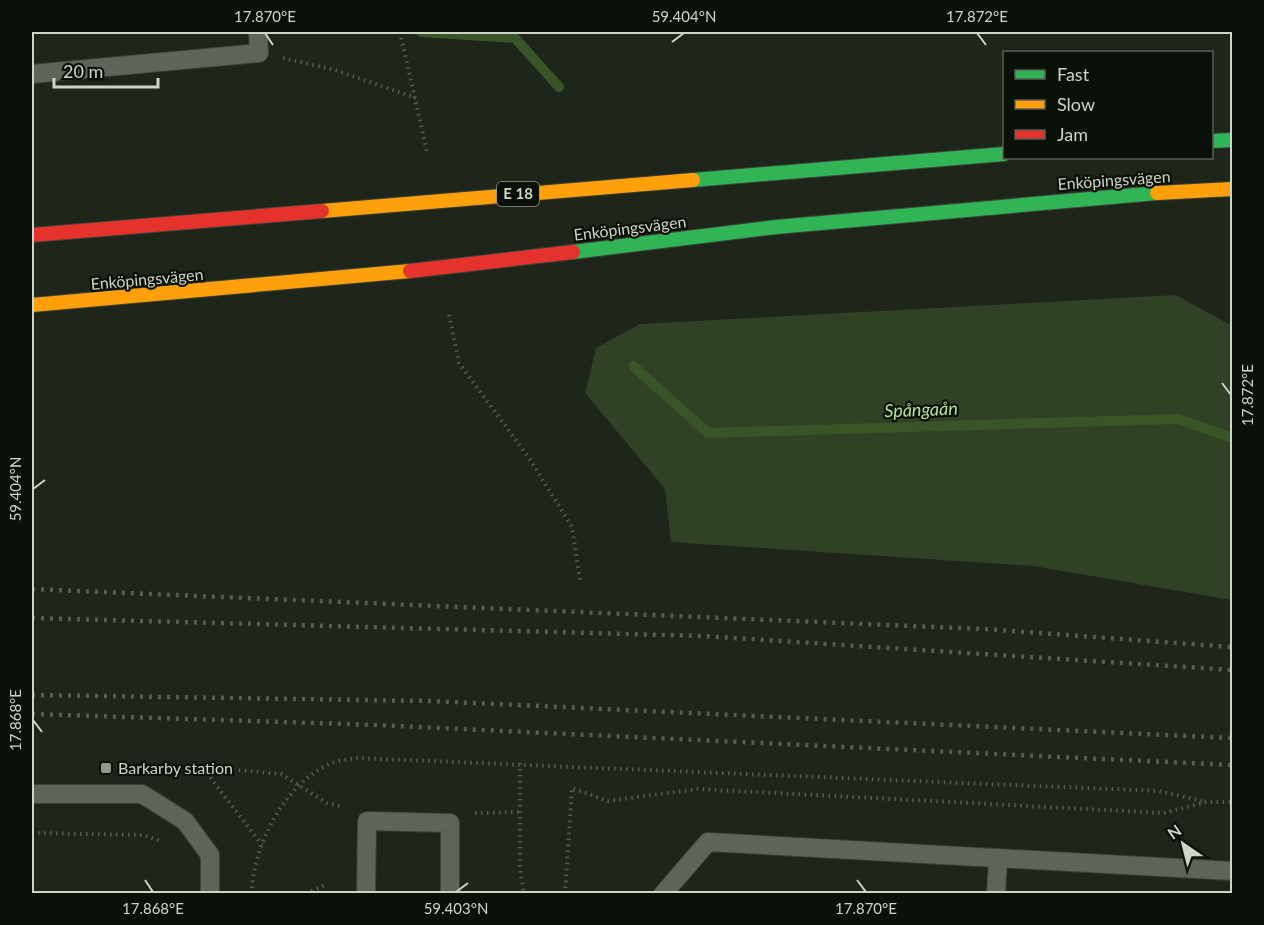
<svg xmlns="http://www.w3.org/2000/svg" width="1264" height="925" font-family="Lato,sans-serif">
	<style>
		.green { fill: #304126 }
		.lines { fill: none; stroke-linecap: round; stroke-linejoin: round }
		.stream { stroke: #395528; stroke-width: 10 }
		.lane-casing { stroke: #3b4238; stroke-width: 20 }
		.fast-casing { stroke: #3b4238; stroke-width: 16 }
		.slow-casing { stroke: #3b4238; stroke-width: 16 }
		.jam-casing { stroke: #3b4238; stroke-width: 16 }
		.path { stroke: #585c55; stroke-width: 4; stroke-dasharray: 1.5 4.5; stroke-linecap: butt }
		.lane { stroke: #5f645b; stroke-width: 18 }
		.fast { stroke: #30b455; stroke-width: 14 }
		.slow { stroke: #ff9f0a; stroke-width: 14 }
		.jam { stroke: #e5322d; stroke-width: 14 }
		.rail { stroke: #585c55; stroke-width: 4.5; stroke-dasharray: 3 6; stroke-linecap: butt }
		.ticks { fill: none; stroke: #cdd5c8; stroke-width: 2 }
		.poi-dot { fill: #90978b; stroke: #0b1108; stroke-width: 2 }
		.labels { text-anchor: middle; stroke-width: 4.5; stroke-linejoin: round; paint-order: stroke }
		.shield { fill: #0b1108; stroke: #939a8e; stroke-width: 1.5 }
		.shield-label { font-size: 15px; font-weight: bold; fill: #cdd5c8 }
		.street-label { font-size: 16px; fill: #cdd5c8; stroke: #0b1108 }
		.poi-label { font-size: 16px; fill: #cdd5c8; stroke: #0b1108; text-anchor: start }
		.water-label { font-size: 18px; font-style: italic; fill: #b2e396; stroke: #0b1108 }
		.neatline { fill: none; stroke: #cdd5c8; stroke-width: 2 }
		.ticks-label { font-size: 15px; text-anchor: middle; fill: #cdd5c8 }
	</style>
	<rect width="100%" height="100%" fill="#1e251a"/>
	<path class="green" d="M 1176,295 L 1232,326 L 1232,600 L 1033,566 L 671,542 L 665,489 L 585,393 L 596,348 L 640,324 Z"/>
	<g class="lines">
		<path class="stream" d="M 421,32 L 515,38 L 559,87
			M 633,366 L 708,433 L 1179,419 L 1232,438"/>
		<g class="lane-casing">
			<path id="lane" d="M 32,74 L 259,53 L 258,32
				M 32,794 L 142,794 L 185,821 L 210,855 L 210,894
				M 366,894 L 367,821 L 450,823 L 450,894
				M 663,894 L 708,842 L 1232,871
				M 996,894 L 998,858"/>
		</g>
		<g class="fast-casing">
			<path id="fast" d="M 1212,141 L 1232,140
				M 693,180 L 1004,154
				M 573,252 L 776,227 L 1157,193"/>
		</g>
		<g class="slow-casing">
			<path id="slow" d="M 1157,193 L 1232,189
				M 322,211 L 693,180
				M 32,305 L 410,271"/>
		</g>
		<g class="jam-casing">
			<path id="jam" d="M 32,235 L 322,211
				M 410,271 L 573,252"/>
		</g>
		<path class="path" d="M 400,32 L 427,152
			M 283,58 L 335,70 L 416,98
			M 449,315 L 459,363 L 529,458 L 572,527 L 580,580
			M 520,763 L 520,869 L 524,894
			M 203,768 L 262,845
			M 155,769 L 202,767 L 281,774 L 327,803 L 344,807
			M 475,813 L 520,812
			M 32,833 L 143,835 L 163,842
			M 252,894 C 252,846 286,781 332,763 C 339,760 348,760 355,758 L 1159,791 L 1206,802
			M 306,894 L 325,885
			M 565,894 L 572,788 L 608,801 L 698,789 L 1164,813 L 1206,802 L 1232,802"/>
		<use href="#lane" class="lane"/>
		<use href="#fast" class="fast"/>
		<use href="#slow" class="slow"/>
		<use href="#jam" class="jam"/>
		<path class="rail" d="M 32,589 L 984,629 L 1232,647
			M 32,618 L 703,636 L 1232,670
			M 32,695 L 431,701 L 1232,738
			M 32,714 L 376,725 L 1232,765"/>
	</g>
	<path class="ticks" d="M 265,33 L 273,45M 977,33 L 986,45M 672,42 L 684,33M 1222,383 L 1231,395M 33,489 L 45,480M 33,720 L 42,732M 145,880 L 153,892M 857,880 L 866,892M 456,892 L 468,883"/>
	<rect class="poi-dot" x="100" y="762" width="12" height="12" rx="3"/>
	<g class="labels">
		<rect class="shield" x="497" y="182" width="42" height="24" rx="4.5"/>
		<g class="shield-label">
			<text x="518" y="199">E 18</text>
		</g>
		<g class="street-label">
			<text transform="translate(1114 180) rotate(-4)" y="6">Enköpingsvägen</text>
			<text transform="translate(630 228) rotate(-7)" y="6">Enköpingsvägen</text>
			<text transform="translate(147 279) rotate(-5)" y="6">Enköpingsvägen</text>
		</g>
		<g class="poi-label">
			<text x="118" y="774">Barkarby station</text>
		</g>
		<g class="water-label">
			<text transform="translate(921 410) rotate(-2)" y="6">Spångaån</text>
		</g>
	</g>
	<rect width="1264" height="925" fill="none" stroke="#0b1108" stroke-width="66"/>
	<rect x="1003" y="51" width="210" height="108" fill="#0b1108" stroke="#595f55" stroke-width="1.5"/>
	<rect x="1015" y="70" width="30" height="9" fill="#30b455" stroke="#595f55" stroke-width="1.5"/>
	<text x="1057" y="81" font-size="18" fill="#cdd5c8">Fast</text>
	<rect x="1015" y="100" width="30" height="9" fill="#ff9f0a" stroke="#595f55" stroke-width="1.5"/>
	<text x="1057" y="111" font-size="18" fill="#cdd5c8">Slow</text>
	<rect x="1015" y="130" width="30" height="9" fill="#e5322d" stroke="#595f55" stroke-width="1.5"/>
	<text x="1057" y="141" font-size="18" fill="#cdd5c8">Jam</text>
	<g transform="translate(1183 844) rotate(325)" stroke="#0b1108" stroke-width="4.5" paint-order="stroke">
	<path d="M0-4.5L10 22L0 15L-10 22Z" fill="#cdd5c8"/>
	<text y="-9" font-size="16" font-weight="bold" text-anchor="middle" fill="#cdd5c8">N</text>
	</g>
	<path d="M54 78v9h104v-9" fill="none" stroke="#cdd5c8" stroke-width="3"/>
	<text x="63" y="78" font-size="18" fill="#cdd5c8" stroke="#0b1108" stroke-width="4.5" paint-order="stroke">20 m</text>
	<rect x="33" y="33" width="1198" height="859" class="neatline"/>
	<g class="ticks-label">
		<text x="265" y="22">17.870°E</text>
		<text x="684" y="22">59.404°N</text>
		<text x="977" y="22">17.872°E</text>
		<text transform="translate(1248 395) rotate(-90)" y="5">17.872°E</text>
		<text transform="translate(16 489) rotate(-90)" y="5">59.404°N</text>
		<text transform="translate(16 720) rotate(-90)" y="5">17.868°E</text>
		<text x="153" y="914">17.868°E</text>
		<text x="456" y="914">59.403°N</text>
		<text x="866" y="914">17.870°E</text>
	</g>
</svg>
